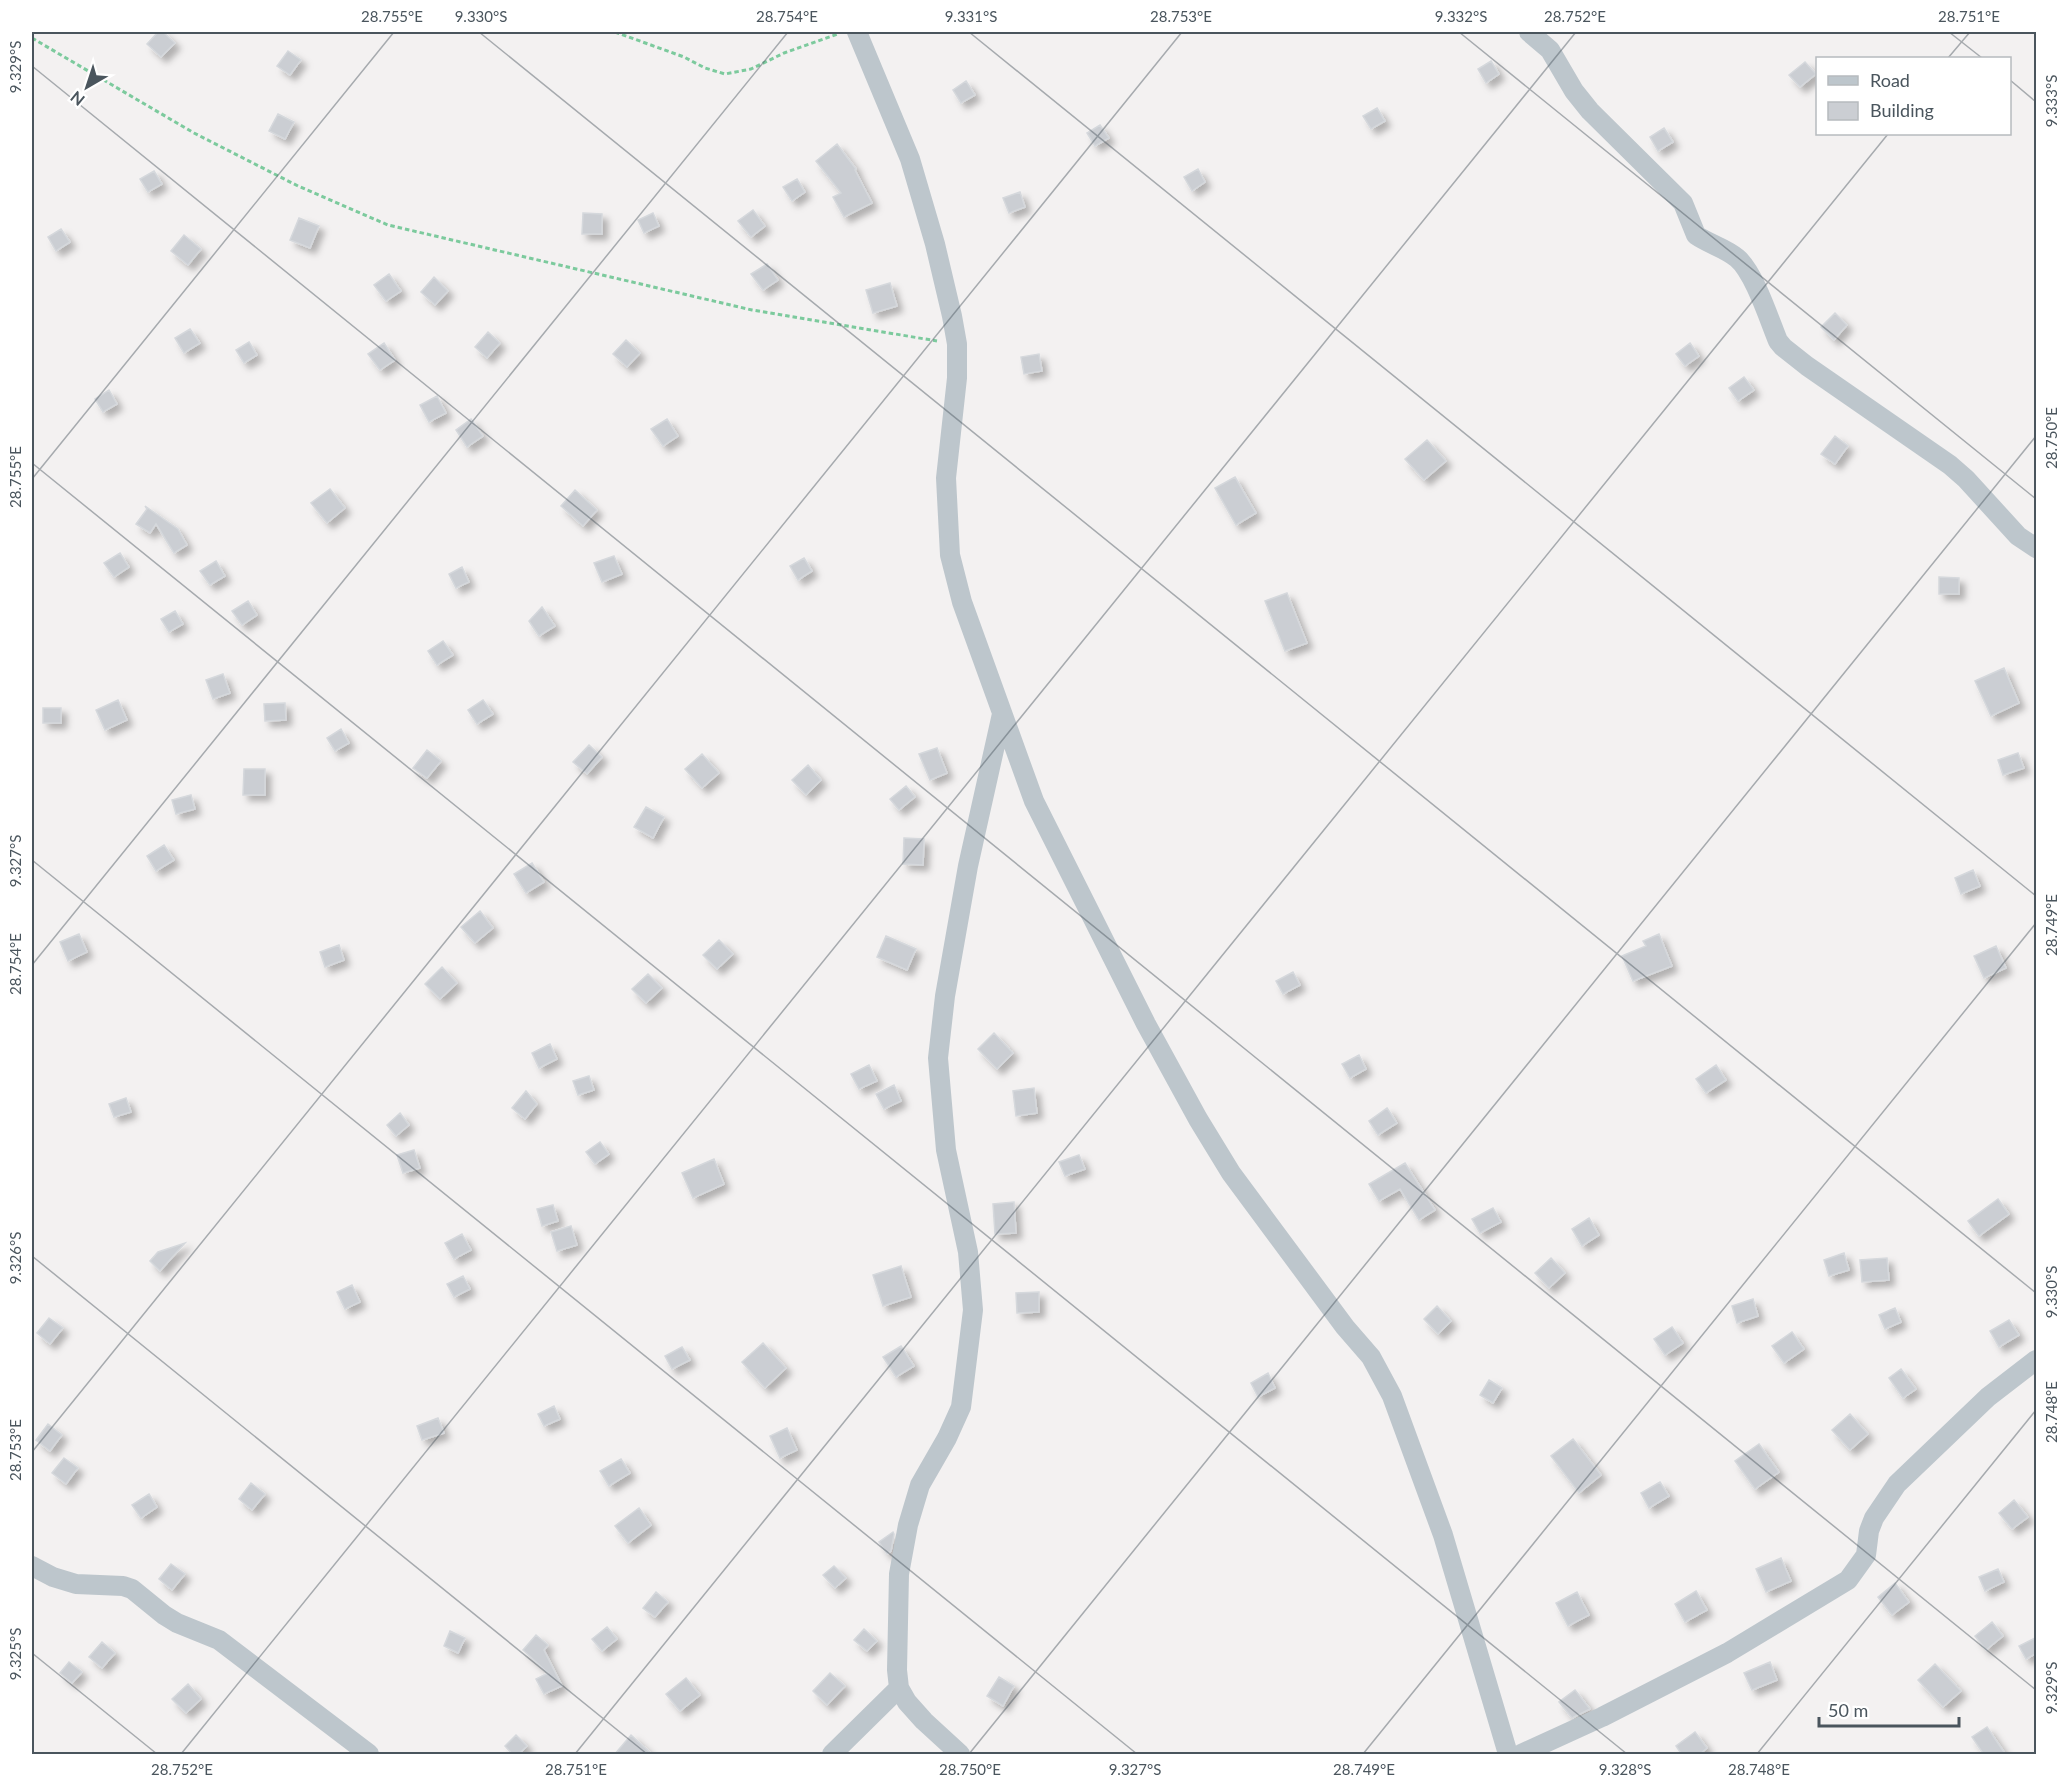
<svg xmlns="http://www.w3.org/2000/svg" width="2068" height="1786" font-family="Lato,sans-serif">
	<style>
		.building { fill: #cbced3; stroke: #d5d8dc; stroke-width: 1.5; filter: url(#shadow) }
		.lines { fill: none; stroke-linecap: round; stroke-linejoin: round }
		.path { stroke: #7cca9d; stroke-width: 3; stroke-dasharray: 4.5 3; stroke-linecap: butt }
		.street { stroke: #bdc6cc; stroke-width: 20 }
		.ticks { fill: none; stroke: #4a555d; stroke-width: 1.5; stroke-opacity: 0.45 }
		.neatline { fill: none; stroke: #4a555d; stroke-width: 2 }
		.ticks-label { font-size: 15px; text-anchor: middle; fill: #4a555d }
	</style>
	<defs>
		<filter id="shadow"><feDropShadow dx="5.5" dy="5.5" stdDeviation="3" flood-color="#0004"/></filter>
	</defs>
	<rect width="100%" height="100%" fill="#f3f1f1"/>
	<path class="building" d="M 158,32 L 163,32 L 175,43 L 161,57 L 147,44 Z
		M 288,51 L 301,60 L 290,75 L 277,66 Z
		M 1491,61 L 1499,74 L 1486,83 L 1478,69 Z
		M 1805,62 L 1816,74 L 1800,87 L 1789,75 Z
		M 966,81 L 975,95 L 961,103 L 953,90 Z
		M 1377,108 L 1385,121 L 1371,129 L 1363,116 Z
		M 278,114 L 294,122 L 285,139 L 269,131 Z
		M 1100,125 L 1109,138 L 1095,146 L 1087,133 Z
		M 1664,128 L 1673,142 L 1658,151 L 1650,137 Z
		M 837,144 L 856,169 L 855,170 L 872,203 L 844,217 L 833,197 L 841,193 L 816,161 Z
		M 1198,169 L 1205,182 L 1192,191 L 1184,177 Z
		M 154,171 L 162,184 L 148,192 L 140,179 Z
		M 797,179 L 805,192 L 792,201 L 783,187 Z
		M 1020,192 L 1025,207 L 1009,213 L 1003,198 Z
		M 753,210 L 765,226 L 751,237 L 738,221 Z
		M 583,213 L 602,214 L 602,234 L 582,234 Z
		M 653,213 L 659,226 L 644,233 L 638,220 Z
		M 299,218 L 319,226 L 310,248 L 290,240 Z
		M 61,229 L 70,242 L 56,251 L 48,237 Z
		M 184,235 L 201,249 L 188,265 L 171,251 Z
		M 767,264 L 778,280 L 763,290 L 751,274 Z
		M 389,274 L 401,291 L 386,301 L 374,285 Z
		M 434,277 L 448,291 L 435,305 L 421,292 Z
		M 890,283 L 897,306 L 873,313 L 866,290 Z
		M 1835,313 L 1847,325 L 1834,340 L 1821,327 Z
		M 190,329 L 200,343 L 184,353 L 175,338 Z
		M 488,332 L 500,343 L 487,358 L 475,347 Z
		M 626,340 L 640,353 L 627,367 L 613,354 Z
		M 249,342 L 257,355 L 244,363 L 236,350 Z
		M 384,343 L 395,360 L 380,370 L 368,354 Z
		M 1690,343 L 1699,356 L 1685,366 L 1676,354 Z
		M 1039,354 L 1042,371 L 1024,374 L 1021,357 Z
		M 1744,377 L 1754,390 L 1738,401 L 1729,388 Z
		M 109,390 L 117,404 L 103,412 L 95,399 Z
		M 437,396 L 446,413 L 429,422 L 420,405 Z
		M 471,419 L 483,436 L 467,447 L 456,430 Z
		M 667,419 L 678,436 L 663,446 L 651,429 Z
		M 1835,436 L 1848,446 L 1835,464 L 1821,454 Z
		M 1427,440 L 1446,461 L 1424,480 L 1405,459 Z
		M 1235,477 L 1256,513 L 1236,525 L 1215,488 Z
		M 330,489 L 345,508 L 327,523 L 311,503 Z
		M 575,490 L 597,510 L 583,526 L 561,506 Z
		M 145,506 L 178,529 L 187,545 L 174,553 L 156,524 L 150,533 L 136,524 L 147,509 Z
		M 120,553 L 129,567 L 114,577 L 104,563 Z
		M 614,556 L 622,574 L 602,582 L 594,563 Z
		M 804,558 L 812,571 L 798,580 L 790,566 Z
		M 216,561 L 225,576 L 210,585 L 200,571 Z
		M 462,567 L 469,582 L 456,588 L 449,574 Z
		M 1939,577 L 1959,578 L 1959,594 L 1939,594 Z
		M 1287,593 L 1307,643 L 1285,651 L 1265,601 Z
		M 248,601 L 257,615 L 242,625 L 232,611 Z
		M 542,607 L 555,626 L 539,636 L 529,621 Z
		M 175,611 L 183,624 L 169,632 L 161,619 Z
		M 443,641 L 453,655 L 437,665 L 428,651 Z
		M 2004,668 L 2019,703 L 1991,716 L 1975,681 Z
		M 223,674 L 230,693 L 213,699 L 206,680 Z
		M 118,700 L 127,720 L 105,730 L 96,710 Z
		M 483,700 L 493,714 L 477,724 L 468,710 Z
		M 285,703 L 286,720 L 265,721 L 264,704 Z
		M 43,708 L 61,708 L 61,723 L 43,723 Z
		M 341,729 L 349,743 L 335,751 L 327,738 Z
		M 589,745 L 602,757 L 587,774 L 573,762 Z
		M 937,748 L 947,773 L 930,780 L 919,754 Z
		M 427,750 L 441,761 L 427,778 L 413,768 Z
		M 2018,753 L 2024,768 L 2003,775 L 1998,760 Z
		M 702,754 L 719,773 L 702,788 L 685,769 Z
		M 808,765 L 821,780 L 806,795 L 792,780 Z
		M 244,769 L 265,769 L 265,795 L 243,795 Z
		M 906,786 L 915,797 L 899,810 L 890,799 Z
		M 191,795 L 195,809 L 176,814 L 172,800 Z
		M 646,807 L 664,817 L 653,838 L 634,827 Z
		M 904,838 L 924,839 L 923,865 L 903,864 Z
		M 164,845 L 174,860 L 156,871 L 147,856 Z
		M 532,863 L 544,882 L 526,893 L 514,874 Z
		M 1973,870 L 1980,886 L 1961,894 L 1955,878 Z
		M 480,911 L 493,928 L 475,943 L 461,927 Z
		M 79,934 L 87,952 L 68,961 L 60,942 Z
		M 1659,934 L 1672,966 L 1633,981 L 1622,956 L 1646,946 L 1643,941 Z
		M 886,936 L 916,949 L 907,970 L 877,957 Z
		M 719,940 L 733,954 L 717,969 L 703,955 Z
		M 339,945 L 344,960 L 325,967 L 320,952 Z
		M 1996,946 L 2006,968 L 1984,978 L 1974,956 Z
		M 442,967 L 457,983 L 440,999 L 425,984 Z
		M 1293,972 L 1300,985 L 1283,994 L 1276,981 Z
		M 648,974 L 662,988 L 646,1003 L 632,989 Z
		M 994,1033 L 1013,1053 L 997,1069 L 978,1049 Z
		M 550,1044 L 557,1059 L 539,1068 L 532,1053 Z
		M 1359,1055 L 1366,1069 L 1350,1078 L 1342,1064 Z
		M 869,1065 L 877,1081 L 859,1089 L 851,1074 Z
		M 1716,1065 L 1726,1080 L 1706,1093 L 1696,1079 Z
		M 589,1076 L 594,1090 L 578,1095 L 573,1081 Z
		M 894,1085 L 901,1101 L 884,1109 L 876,1094 Z
		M 1034,1088 L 1037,1113 L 1016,1116 L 1013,1091 Z
		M 526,1091 L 537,1104 L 525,1119 L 512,1108 Z
		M 126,1098 L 131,1112 L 114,1117 L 109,1104 Z
		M 1387,1108 L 1397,1123 L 1378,1135 L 1369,1121 Z
		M 400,1113 L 409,1125 L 396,1136 L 387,1125 Z
		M 600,1142 L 609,1154 L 595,1164 L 586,1152 Z
		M 414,1150 L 420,1168 L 403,1173 L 397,1155 Z
		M 1079,1155 L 1085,1169 L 1065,1176 L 1059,1162 Z
		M 714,1159 L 724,1184 L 693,1198 L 682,1173 Z
		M 1405,1163 L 1435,1210 L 1419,1220 L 1400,1189 L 1379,1201 L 1369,1184 Z
		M 1998,1199 L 2009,1214 L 1979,1236 L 1968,1221 Z
		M 1014,1202 L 1016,1233 L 995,1234 L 993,1204 Z
		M 553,1205 L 558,1221 L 542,1226 L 537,1209 Z
		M 1493,1208 L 1501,1222 L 1480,1233 L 1472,1219 Z
		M 1589,1218 L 1599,1235 L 1582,1246 L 1572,1229 Z
		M 571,1226 L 577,1245 L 557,1251 L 551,1232 Z
		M 462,1234 L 471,1250 L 454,1259 L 445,1243 Z
		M 185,1243 L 160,1271 L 150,1261 L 158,1252 Z
		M 1844,1253 L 1849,1270 L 1829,1276 L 1824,1260 Z
		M 1551,1258 L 1565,1273 L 1549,1288 L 1535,1273 Z
		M 1887,1258 L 1889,1280 L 1862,1282 L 1860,1260 Z
		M 901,1266 L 911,1297 L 883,1306 L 873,1275 Z
		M 463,1276 L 470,1289 L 454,1297 L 447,1284 Z
		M 352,1285 L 360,1302 L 345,1309 L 337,1292 Z
		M 1039,1292 L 1039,1312 L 1017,1313 L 1016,1293 Z
		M 1753,1299 L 1758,1316 L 1737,1323 L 1732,1306 Z
		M 1437,1306 L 1451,1321 L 1438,1334 L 1424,1319 Z
		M 1895,1308 L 1901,1322 L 1885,1329 L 1879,1315 Z
		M 49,1318 L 63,1328 L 50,1344 L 37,1333 Z
		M 2009,1320 L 2019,1335 L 1999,1347 L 1990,1331 Z
		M 1672,1327 L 1683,1343 L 1665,1355 L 1654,1339 Z
		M 1792,1332 L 1804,1349 L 1784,1363 L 1772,1346 Z
		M 763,1343 L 786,1368 L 765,1388 L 742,1362 Z
		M 901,1346 L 914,1366 L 896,1377 L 883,1357 Z
		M 682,1347 L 690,1360 L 672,1369 L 665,1356 Z
		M 1901,1369 L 1916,1389 L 1903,1398 L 1889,1378 Z
		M 1268,1373 L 1275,1388 L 1258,1397 L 1251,1383 Z
		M 1489,1380 L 1502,1388 L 1493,1403 L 1480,1395 Z
		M 554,1406 L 560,1419 L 544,1426 L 538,1414 Z
		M 1850,1414 L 1868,1434 L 1850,1450 L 1832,1430 Z
		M 438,1418 L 444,1433 L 422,1440 L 417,1426 Z
		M 48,1424 L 62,1435 L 50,1451 L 36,1440 Z
		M 787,1428 L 797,1450 L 780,1458 L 770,1436 Z
		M 1573,1439 L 1601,1475 L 1579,1493 L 1551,1456 Z
		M 1759,1444 L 1779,1472 L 1755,1489 L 1735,1461 Z
		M 64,1458 L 78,1468 L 66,1484 L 52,1473 Z
		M 621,1459 L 630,1473 L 609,1486 L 600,1471 Z
		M 1660,1482 L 1669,1496 L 1649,1508 L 1641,1493 Z
		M 251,1483 L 265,1494 L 252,1510 L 239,1499 Z
		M 149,1494 L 157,1507 L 141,1518 L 132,1505 Z
		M 2014,1500 L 2028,1517 L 2012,1529 L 1999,1513 Z
		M 639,1508 L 651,1525 L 628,1543 L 615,1526 Z
		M 893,1532 L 894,1534 L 891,1551 L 887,1554 L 879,1542 Z
		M 1781,1558 L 1791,1581 L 1766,1592 L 1756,1569 Z
		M 171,1564 L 185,1574 L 172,1590 L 159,1579 Z
		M 834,1566 L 846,1578 L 835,1588 L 823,1575 Z
		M 1998,1569 L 2004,1582 L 1985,1591 L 1979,1577 Z
		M 1895,1583 L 1909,1602 L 1892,1615 L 1878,1597 Z
		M 1696,1591 L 1707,1610 L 1685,1622 L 1675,1604 Z
		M 656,1592 L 668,1602 L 655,1617 L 643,1608 Z
		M 1577,1592 L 1589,1615 L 1568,1626 L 1556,1603 Z
		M 1992,1622 L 2003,1636 L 1986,1650 L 1975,1636 Z
		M 607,1627 L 617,1639 L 602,1651 L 592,1639 Z
		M 864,1629 L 877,1641 L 867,1651 L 854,1640 Z
		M 450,1631 L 465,1638 L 458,1653 L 444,1646 Z
		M 536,1635 L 548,1645 L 544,1650 L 562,1686 L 544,1694 L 536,1679 L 548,1673 L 523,1650 Z
		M 2037,1637 L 2037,1653 L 2026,1659 L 2019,1646 Z
		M 102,1642 L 115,1653 L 102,1668 L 89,1657 Z
		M 69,1662 L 82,1672 L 72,1683 L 60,1673 Z
		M 1770,1662 L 1777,1680 L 1752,1690 L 1744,1673 Z
		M 1935,1664 L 1961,1691 L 1943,1707 L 1918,1680 Z
		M 830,1673 L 845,1686 L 827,1705 L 813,1691 Z
		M 999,1677 L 1014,1686 L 1003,1706 L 987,1696 Z
		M 686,1678 L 700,1695 L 680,1711 L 666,1694 Z
		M 188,1684 L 201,1699 L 186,1713 L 172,1699 Z
		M 1575,1690 L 1590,1709 L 1572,1718 L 1559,1702 Z
		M 1987,1727 L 2006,1755 L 1984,1755 L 1972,1737 Z
		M 1695,1732 L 1707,1748 L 1699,1755 L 1682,1755 L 1676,1746 Z
		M 516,1735 L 527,1746 L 518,1755 L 513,1755 L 505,1746 Z
		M 631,1735 L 653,1755 L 614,1755 Z"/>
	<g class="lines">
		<path class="path" d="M 615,32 L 684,57 L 705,68 L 725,74 L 751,69 L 784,53 L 838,34
			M 32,38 L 194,133 L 298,186 L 388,225 L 752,310 L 937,341"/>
		<path class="street" d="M 857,32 L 910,159 L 935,244 L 952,316 L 957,344 L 957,378 L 946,478 L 950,555 L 962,602 L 1034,801 L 1146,1024 L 1198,1119 L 1231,1173 L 1345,1327 L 1371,1357 L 1392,1396 L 1443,1535 L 1508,1754
			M 1529,32 L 1550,50 L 1574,91 L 1590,111 L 1683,203 L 1696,235 C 1709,244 1725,248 1737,258 C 1754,272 1769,319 1778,341 L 1783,347 L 1807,366 L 1950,465 L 1966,479 L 2018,536 L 2036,548
			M 32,1566 L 53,1577 L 76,1584 L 123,1586 L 132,1589 L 164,1615 L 177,1623 L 219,1640 L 369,1754
			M 832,1754 L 899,1688
			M 960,1754 L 924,1721 L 907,1702 L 899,1688 L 897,1670 L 899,1574 L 908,1525 L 920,1485 L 947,1438 L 961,1407 L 965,1375 L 973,1310 L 968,1252 L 946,1150 L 938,1058 L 945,996 L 968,866 L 1002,714
			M 1521,1754 L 1602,1717 L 1727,1653 L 1848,1580 L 1866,1555 L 1869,1531 L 1874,1518 L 1897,1484 L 1988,1397 L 2036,1360"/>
	</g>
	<path class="ticks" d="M 479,32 L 2036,1293M 969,32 L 2036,896M 1459,32 L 2036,499M 1949,32 L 1982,58M 1948,58 L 1970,32M 32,66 L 2036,1690M 2010,80 L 2036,102M 32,463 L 1627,1754M 32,479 L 394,32M 32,860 L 1137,1754M 32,965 L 788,32M 32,1256 L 647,1754M 32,1452 L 1182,32M 32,1653 L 157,1754M 181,1754 L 1576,32M 575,1754 L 1888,134M 969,1754 L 2036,436M 1363,1754 L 2036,923M 1757,1754 L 2036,1410"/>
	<rect width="2068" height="1786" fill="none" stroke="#ffffff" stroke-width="66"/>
	<rect x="1816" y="57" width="195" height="78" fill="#ffffff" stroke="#b7bbbe" stroke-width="1.5"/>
	<rect x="1828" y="76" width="30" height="9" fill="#bdc6cc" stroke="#b7bbbe" stroke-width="1.5"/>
	<text x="1870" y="87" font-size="18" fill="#4a555d">Road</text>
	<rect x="1828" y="102" width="30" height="18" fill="#cbced3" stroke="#b7bbbe" stroke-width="1.5"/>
	<text x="1870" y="117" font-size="18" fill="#4a555d">Building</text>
	<g transform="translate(87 87) rotate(219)" stroke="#ffffff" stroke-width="4.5" paint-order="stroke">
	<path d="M0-4.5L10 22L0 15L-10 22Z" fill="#4a555d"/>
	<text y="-9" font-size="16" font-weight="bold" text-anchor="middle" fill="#4a555d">N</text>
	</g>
	<path d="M1819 1717v9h140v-9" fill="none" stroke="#4a555d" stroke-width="3"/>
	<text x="1828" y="1717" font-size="18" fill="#4a555d" stroke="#ffffff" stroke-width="4.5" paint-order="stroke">50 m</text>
	<rect x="33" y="33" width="2002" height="1720" class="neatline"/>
	<g class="ticks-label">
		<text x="392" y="22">28.755°E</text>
		<text x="481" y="22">9.330°S</text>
		<text x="787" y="22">28.754°E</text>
		<text x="971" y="22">9.331°S</text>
		<text x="1181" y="22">28.753°E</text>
		<text x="1461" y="22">9.332°S</text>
		<text x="1575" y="22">28.752°E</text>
		<text x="1969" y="22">28.751°E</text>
		<text transform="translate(16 67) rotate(-90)" y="5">9.329°S</text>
		<text transform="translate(2052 101) rotate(-90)" y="5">9.333°S</text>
		<text transform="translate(2052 438) rotate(-90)" y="5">28.750°E</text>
		<text transform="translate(16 477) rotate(-90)" y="5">28.755°E</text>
		<text transform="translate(16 861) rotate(-90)" y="5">9.327°S</text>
		<text transform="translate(2052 925) rotate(-90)" y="5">28.749°E</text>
		<text transform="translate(16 964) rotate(-90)" y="5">28.754°E</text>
		<text transform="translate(16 1258) rotate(-90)" y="5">9.326°S</text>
		<text transform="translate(2052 1292) rotate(-90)" y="5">9.330°S</text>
		<text transform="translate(2052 1412) rotate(-90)" y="5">28.748°E</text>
		<text transform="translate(16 1450) rotate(-90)" y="5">28.753°E</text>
		<text transform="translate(16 1654) rotate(-90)" y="5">9.325°S</text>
		<text transform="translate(2052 1688) rotate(-90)" y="5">9.329°S</text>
		<text x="182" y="1775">28.752°E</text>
		<text x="576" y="1775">28.751°E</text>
		<text x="970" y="1775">28.750°E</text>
		<text x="1135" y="1775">9.327°S</text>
		<text x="1364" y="1775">28.749°E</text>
		<text x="1625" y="1775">9.328°S</text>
		<text x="1759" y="1775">28.748°E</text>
	</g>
</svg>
